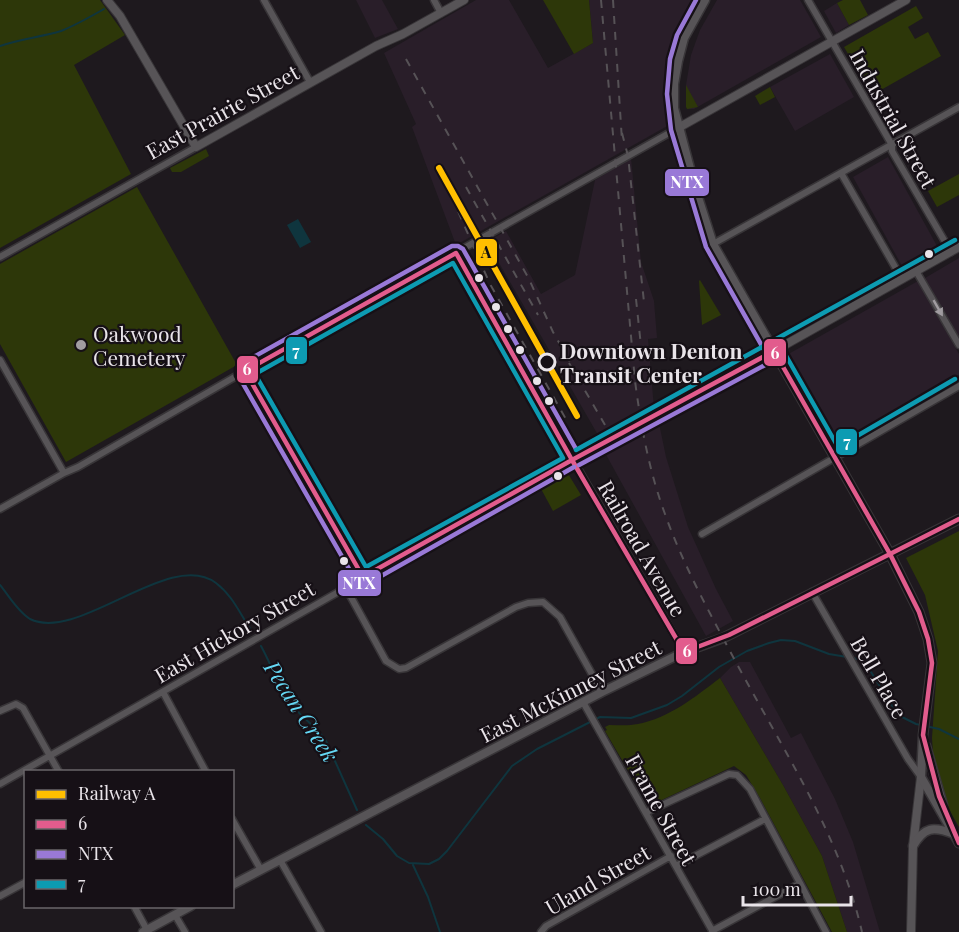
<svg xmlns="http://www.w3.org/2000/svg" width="959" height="932" font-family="'Playfair Display',serif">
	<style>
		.built { fill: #291e29 }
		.green { fill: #2d3709 }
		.water { fill: #0f353e }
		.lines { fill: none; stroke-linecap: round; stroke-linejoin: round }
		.stream { stroke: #0f353e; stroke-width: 2 }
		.minor-casing { stroke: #383538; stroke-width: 9 }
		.tertiary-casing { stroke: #383538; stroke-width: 10 }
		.secondary-casing { stroke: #383538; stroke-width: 11 }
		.minor { stroke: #575457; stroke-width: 6 }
		.tertiary { stroke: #575457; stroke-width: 8 }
		.secondary { stroke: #575457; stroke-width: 8 }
		.rail { stroke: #565256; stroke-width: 2; stroke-dasharray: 8 8; stroke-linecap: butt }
		.bus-1-casing { stroke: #161016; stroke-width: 9 }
		.bus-2-casing { stroke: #161016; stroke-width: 9 }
		.bus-3-casing { stroke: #161016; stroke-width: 9 }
		.bus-1 { stroke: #e25c8d; stroke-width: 4.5 }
		.bus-2 { stroke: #9979d7; stroke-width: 4.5 }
		.bus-3 { stroke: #0d9bb2; stroke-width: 4.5 }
		.rail-1-casing { stroke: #161016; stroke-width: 10 }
		.rail-1 { stroke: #ffbf00; stroke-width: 6 }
		.oneway { fill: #a09ca0 }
		.bus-dot { fill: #e9e4e9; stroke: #161016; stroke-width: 2 }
		.poi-dot { fill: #a29da2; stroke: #161016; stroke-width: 2 }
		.stop-dot { fill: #161016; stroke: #e9e4e9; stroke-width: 3 }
		.labels { text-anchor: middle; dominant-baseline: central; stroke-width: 4.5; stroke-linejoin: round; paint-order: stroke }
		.street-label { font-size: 21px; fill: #e9e4e9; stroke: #161016 }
		.poi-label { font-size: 21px; fill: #e9e4e9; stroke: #161016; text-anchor: start }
		.stop-label { font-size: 21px; font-weight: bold; fill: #e9e4e9; stroke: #161016; text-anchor: start }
		.water-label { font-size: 22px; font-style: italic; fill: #65d8f5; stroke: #161016 }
		.line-badge { stroke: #161016; stroke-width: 2 }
		.badge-label { font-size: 16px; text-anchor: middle; font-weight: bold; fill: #fff }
		.pale-badge-label { font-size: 16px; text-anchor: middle; font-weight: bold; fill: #111 }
	</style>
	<rect width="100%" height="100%" fill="#1e191e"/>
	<path class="built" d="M356 0H382L398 29 375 38Z
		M476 0H509L548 68 593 43 589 0H695L681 26 672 49 667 77 666 98 669 125 456 245 412 127 416 124 384 53Z
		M717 0H800L821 37 694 109H687L686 85 691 55 700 30Z
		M837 3 849 25 836 33 824 11Z
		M830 54 854 97 795 131 770 87Z
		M888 157 937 246 902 266 853 177Z
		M631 158 641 262 654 301 657 338 648 339 654 408 598 435 487 242 506 231 541 294 575 275 595 180Z
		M959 258V338L925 278Z
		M918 281 959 354V375L836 445 785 356Z
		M659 423 666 457 688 527 716 589 733 621 706 636 604 451 608 450 618 441 624 442Z
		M739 662H750L791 738 801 733 835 799 853 842 880 932H847L822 856 783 785 720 678 731 667Z"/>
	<path class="green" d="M0 0H100L125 35 74 65 131 174 0 248Z
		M543 0H589L593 43 574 54Z
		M843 0H860L868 15 849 25 837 3Z
		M916 6 923 18 908 27 915 39 928 32 941 56 872 95 844 47Z
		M686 85 698 107 687 109 686 107Z
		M770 87 775 97 760 105 755 96Z
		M206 149 209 156 181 172H172L170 168Z
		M959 174V195L937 207 928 191Z
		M137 187 237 365 66 462 0 344V264Z
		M700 280 721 315 702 325 699 281Z
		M567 472 581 495 553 511 540 487Z
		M959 531V827L943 799 934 768 932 738 938 651 925 595 906 558Z
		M720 678 783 785 822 856 847 932H832L760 798 746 775 734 766 649 806 605 731 607 730 605 727 609 725C619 725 628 726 638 724 669 718 695 697 720 678Z"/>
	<path class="water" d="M298 219 311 242 300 248 287 225Z"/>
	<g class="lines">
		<path class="stream" d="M0 46C20 39 41 37 61 31 76 25 90 17 104 9
			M0 585C9 596 18 612 30 619 79 643 170 548 216 583 233 596 240 614 251 630
			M261 646C272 666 279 688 293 706 303 719 317 727 326 741L357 810
			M853 658 861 660 866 664 898 715 916 724 939 729 959 739
			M366 825 383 839 397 856 409 863 429 864 439 859 447 851 512 766 537 749 600 717 631 718 667 705 682 696 719 667 747 651 769 643 781 640 795 641 829 654 847 657
			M413 865 428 897 440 932"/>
		<g class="minor-casing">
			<path id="minor" d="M264 0 310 82
				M434 0 441 13
				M808 0 892 145V151L951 252
				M841 173 902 279
				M713 244 959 107
				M0 257 196 147
				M916 271 959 345
				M0 360 64 473
				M245 371 363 577
				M573 460 684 652
				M0 509 64 473 78 467 245 371 678 128
				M702 534 959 386
				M346 588 386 661 399 669 406 668 516 607 528 603 543 602 560 617 602 692
				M812 592 908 759 921 777
				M163 692 206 772
				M583 702 713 932
				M0 711 16 704 23 708 59 772
				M0 784 518 490 774 351
				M647 812 729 774 737 775 750 789 826 932
				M232 819 261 870
				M280 860 321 932
				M676 866 765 819
				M0 896 26 882
				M134 906 147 930
				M175 915 185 932
				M712 931 799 884
				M541 932 546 926 671 856"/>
		</g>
		<g class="tertiary-casing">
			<path id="tertiary" d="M107 0 120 16 196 147 376 46 403 34 464 0
				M678 128 906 0
				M774 351 959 247
				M911 932 913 846 921 777"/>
		</g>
		<g class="secondary-casing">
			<path id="secondary" d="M705 0 684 38 678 61 674 84V108L696 191 713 244 890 554 919 612 928 639 932 663 923 735 921 777 959 843
				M926 746 943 805
				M913 846C924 827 933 826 954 834
				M232 885 602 692 684 652 723 638 959 519
				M143 932 191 906"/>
		</g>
		<use href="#minor" class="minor"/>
		<use href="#tertiary" class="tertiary"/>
		<use href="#secondary" class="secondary"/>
		<path class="rail" d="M601 0 635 381C641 426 649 471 665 514 682 562 707 608 731 653 779 744 839 831 862 932
			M613 0 622 141
			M406 59 529 279 553 332 574 369
			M622 133 628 156 644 302
			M439 168 490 284 567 421
			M466 187 538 315
			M636 299 641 346
			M569 363 605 425"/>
		<g class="bus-1-casing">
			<path id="bus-1" d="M456 253 572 460 363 577 245 371Z
				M572 460 684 652 729 635 890 554
				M572 460 774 351 890 554
				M890 554 919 612 928 639 932 663 923 735 939 796 959 843
				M890 554 959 519"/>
		</g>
		<g class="bus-2-casing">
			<path id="bus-2" d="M696 0 677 35 670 59 667 94 671 130 706 247 767 355
				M579 465 778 358
				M574 467 367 584H361L356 581 238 375V369L241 364 452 246H458L463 249 576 449"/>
		</g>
		<g class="bus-3-casing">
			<path id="bus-3" d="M453 263 563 458 366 567 255 374Z
				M781 347 838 447 955 379
				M576 450 955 240"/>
		</g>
		<use href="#bus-1" class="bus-1"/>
		<use href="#bus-2" class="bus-2"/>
		<use href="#bus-3" class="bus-3"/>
		<g class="rail-1-casing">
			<path id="rail-1" d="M439 168 577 416"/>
		</g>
		<use href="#rail-1" class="rail-1"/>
	</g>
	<defs><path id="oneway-solid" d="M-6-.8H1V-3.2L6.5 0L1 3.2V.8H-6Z" transform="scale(1.5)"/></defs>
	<use class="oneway" href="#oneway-solid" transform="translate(938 308) rotate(60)"/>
	<g class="bus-dot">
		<circle cx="929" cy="254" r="5"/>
		<circle cx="479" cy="278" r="5"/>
		<circle cx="496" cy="307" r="5"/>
		<circle cx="508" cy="329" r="5"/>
		<circle cx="520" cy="350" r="5"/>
		<circle cx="537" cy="381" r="5"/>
		<circle cx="549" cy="401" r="5"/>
		<circle cx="558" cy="476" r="5"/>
		<circle cx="344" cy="561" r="5"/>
	</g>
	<circle class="poi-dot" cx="81" cy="345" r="6"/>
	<circle class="stop-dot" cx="547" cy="362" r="8"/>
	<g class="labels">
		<g class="street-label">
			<text transform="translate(222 111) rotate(-29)">East Prairie Street</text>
			<text transform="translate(894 118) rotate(61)">Industrial Street</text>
			<text transform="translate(643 548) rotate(60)">Railroad Avenue</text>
			<text transform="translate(234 631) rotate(-30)">East Hickory Street</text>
			<text transform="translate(880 677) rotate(60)">Bell Place</text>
			<text transform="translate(570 690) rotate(-27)">East McKinney Street</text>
			<text transform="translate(662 809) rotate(61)">Frame Street</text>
			<text transform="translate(597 879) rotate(-30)">Uland Street</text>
		</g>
		<g class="poi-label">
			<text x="93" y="333">Oakwood<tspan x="93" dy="24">Cemetery</tspan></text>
		</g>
		<g class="stop-label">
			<text x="560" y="350">Downtown Denton<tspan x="560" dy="24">Transit Center</tspan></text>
		</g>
		<g class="water-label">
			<text transform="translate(302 711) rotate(57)">Pecan Creek</text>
		</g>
	</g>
	<g class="line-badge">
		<rect x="664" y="168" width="46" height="29" rx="6" fill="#9979d7"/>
		<rect x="475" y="238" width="23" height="29" rx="6" fill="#ffbf00"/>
		<rect x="285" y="336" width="23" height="29" rx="6" fill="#0d9bb2"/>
		<rect x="763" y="338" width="24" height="29" rx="6" fill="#e25c8d"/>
		<rect x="236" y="355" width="23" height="29" rx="6" fill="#e25c8d"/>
		<rect x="835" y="428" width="23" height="28" rx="6" fill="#0d9bb2"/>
		<rect x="337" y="569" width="45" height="28" rx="6" fill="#9979d7"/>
		<rect x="675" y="637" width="23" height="28" rx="6" fill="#e25c8d"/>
	</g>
	<g class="badge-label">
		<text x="687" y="188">NTX</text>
		<text x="296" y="357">7</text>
		<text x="775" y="359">6</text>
		<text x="247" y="375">6</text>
		<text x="847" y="448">7</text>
		<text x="359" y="589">NTX</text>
		<text x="687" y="657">6</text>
	</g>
	<g class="pale-badge-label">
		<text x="486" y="258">A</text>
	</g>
	<rect x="24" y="770" width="210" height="138" fill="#161016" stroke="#6a656a" stroke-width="1.5"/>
	<rect x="36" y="790" width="30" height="9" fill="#ffbf00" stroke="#6a656a" stroke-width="1.5"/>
	<text x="78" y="800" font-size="18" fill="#e9e4e9">Railway A</text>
	<rect x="36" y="820" width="30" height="9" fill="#e25c8d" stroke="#6a656a" stroke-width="1.5"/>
	<text x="78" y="830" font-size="18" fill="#e9e4e9">6</text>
	<rect x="36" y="850" width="30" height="9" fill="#9979d7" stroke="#6a656a" stroke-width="1.5"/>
	<text x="78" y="860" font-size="18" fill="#e9e4e9">NTX</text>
	<rect x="36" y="880" width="30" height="9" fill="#0d9bb2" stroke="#6a656a" stroke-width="1.5"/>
	<text x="78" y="890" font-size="18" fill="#e9e4e9">7</text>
	<path d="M743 896v9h108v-9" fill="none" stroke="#e9e4e9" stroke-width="3"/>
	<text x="752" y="896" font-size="18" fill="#e9e4e9" stroke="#161016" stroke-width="4.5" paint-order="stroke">100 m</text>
</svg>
